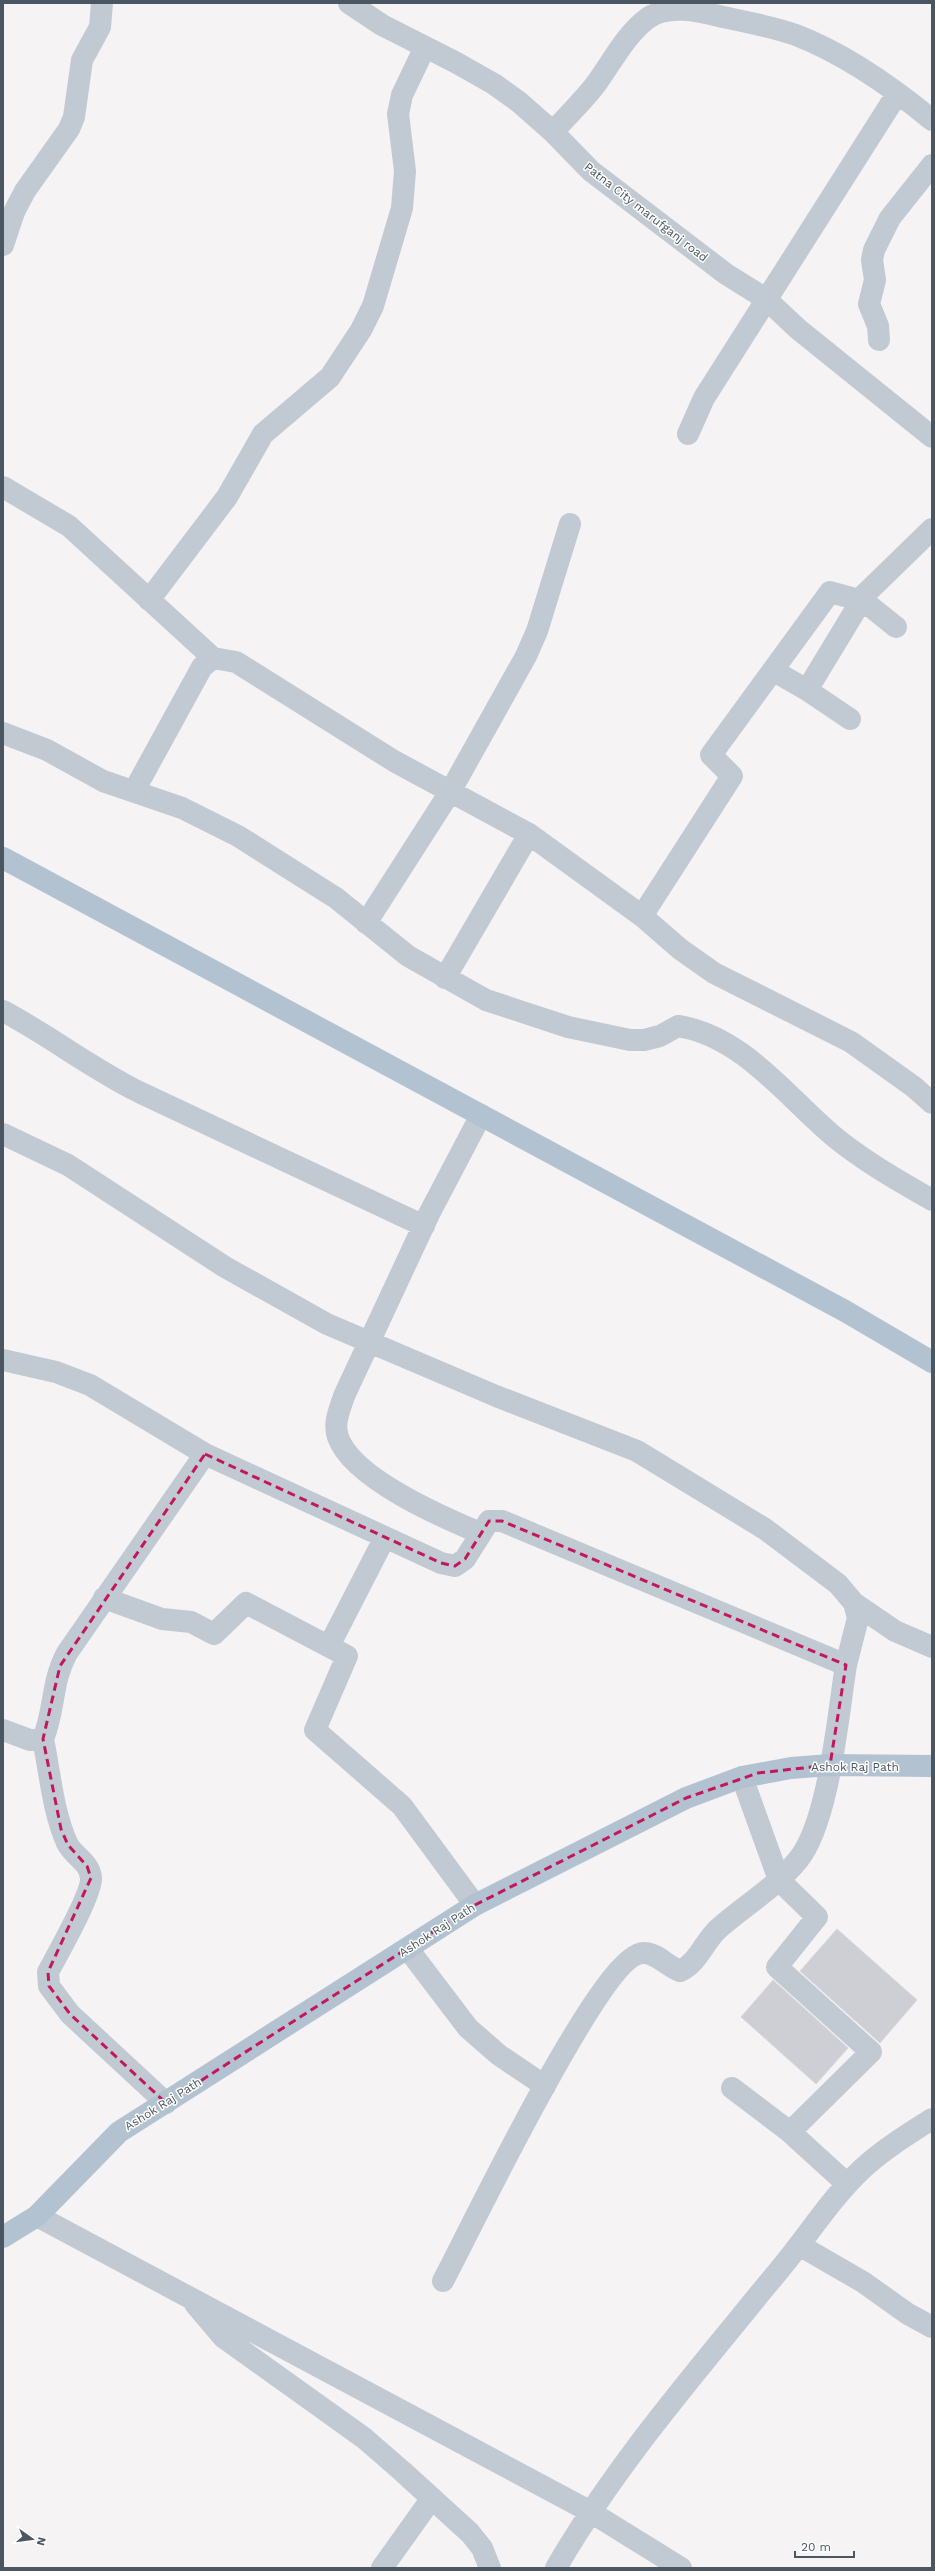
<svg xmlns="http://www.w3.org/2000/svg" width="935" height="2571" font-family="'Work Sans',sans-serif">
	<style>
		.building { fill: #cdcfd5; stroke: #d7d9de }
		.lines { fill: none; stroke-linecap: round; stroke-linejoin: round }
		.minor { stroke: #c1cad2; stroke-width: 22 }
		.major { stroke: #b3c2d1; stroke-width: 22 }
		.marked { fill: none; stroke: #c2185b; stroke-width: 3; stroke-dasharray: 8 5; stroke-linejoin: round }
		.labels { text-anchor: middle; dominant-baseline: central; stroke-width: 3; stroke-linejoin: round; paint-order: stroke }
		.street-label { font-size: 12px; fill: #4a5661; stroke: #fff }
	</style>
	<rect width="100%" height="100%" fill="#f5f3f3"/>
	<path class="building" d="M837 1929 917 2000 880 2043 800 1971Z
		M773 1980 848 2048 816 2084 741 2017Z"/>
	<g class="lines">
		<path class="minor" d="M349 3 382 25 455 62 494 84 519 102 553 132 591 171 726 274 766 299 798 329 932 437
			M553 132C567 116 583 101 596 84 612 62 626 34 648 18 668 4 698 11 719 16 745 22 771 26 796 35 845 54 892 87 932 120
			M3 245 14 212 25 191 69 129 74 117 82 60 100 27 102 3
			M879 340 878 326 869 304 875 280 872 260 874 250 890 218 932 165
			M688 434 704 398 897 94
			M3 487 69 526 213 658
			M861 599 896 627
			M149 600 227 497 263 434 330 377 361 330 373 306 402 208 405 171 398 114 402 95 425 47
			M774 671 807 690 864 596
			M807 690 850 719
			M3 733 47 750 103 781 182 808 238 836 336 898 408 956 486 1000 568 1027 630 1040H644L660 1036 678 1026C744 1036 789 1100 837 1139 867 1163 899 1181 932 1200
			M134 791 202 667 213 658 236 662 394 761 529 834 642 916 680 949 714 973 851 1042 914 1087 932 1103
			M642 916 732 776 711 755 830 592 859 600 932 529
			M366 923 450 792 526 656 537 631 570 524
			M445 978 529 834
			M3 1011C50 1036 91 1068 139 1092L424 1226
			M3 1134 68 1165 225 1267 327 1324 496 1396 637 1451 765 1529 838 1584 854 1603 858 1618 846 1665
			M3 1360 56 1372 90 1385 205 1454 67 1653C51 1682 55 1711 43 1739L30 1740 3 1730
			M205 1454 441 1563 455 1566 465 1559 489 1521H502L846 1665C838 1715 829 1822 798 1860 775 1888 744 1906 718 1929 704 1942 697 1964 680 1971 668 1967 656 1952 643 1953 601 1954 468 2235 443 2281
			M480 1533C442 1517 352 1478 338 1437 333 1423 340 1409 344 1396L429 1214 481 1115
			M104 1598 162 1619 191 1622 214 1634 246 1603 347 1656 315 1730 402 1806 475 1905
			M854 1603 895 1631 932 1647
			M329 1646 385 1537
			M43 1739C50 1773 53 1812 67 1843 73 1856 90 1862 91 1878 92 1894 57 1955 48 1972L49 1986 70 2014 166 2103
			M742 1777 779 1880 817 1917 777 1967 871 2052 790 2132 847 2184
			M408 1949 468 2028 499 2055 545 2086
			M732 2088 790 2132
			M37 2216 589 2511 681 2568
			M799 2245 863 2282 908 2314 932 2327
			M195 2304 223 2337 364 2438 402 2471 470 2533 482 2548 490 2568
			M382 2568 432 2498
			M556 2568C609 2476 677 2395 744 2313 762 2290 782 2268 799 2245 819 2219 837 2193 861 2170 882 2150 907 2135 932 2119"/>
		<path class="major" d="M3 858 845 1311 932 1362
			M3 2237 37 2216 119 2132 475 1905 686 1798 742 1777 791 1768 830 1765 932 1766"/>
	</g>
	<path class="marked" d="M205 1454 441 1563 455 1566 465 1559 489 1521H502L846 1665 830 1765 758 1773 686 1798 475 1905 166 2103 70 2014 49 1986 48 1972 91 1878 87 1866 68 1845 61 1829 43 1739 60 1666Z"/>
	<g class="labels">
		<g class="street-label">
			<text transform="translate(646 212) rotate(38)">Patna City marufganj road</text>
			<text x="855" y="1767">Ashok Raj Path</text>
			<text transform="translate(437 1930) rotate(-33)">Ashok Raj Path</text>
			<text transform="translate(163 2104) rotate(-32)">Ashok Raj Path</text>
		</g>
	</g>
	<rect width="935" height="2571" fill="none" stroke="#4a5661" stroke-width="8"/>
	<g transform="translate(32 2539) rotate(104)" stroke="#ffffff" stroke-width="3" paint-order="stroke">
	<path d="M0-3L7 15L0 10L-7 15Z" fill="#4a5661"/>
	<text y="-6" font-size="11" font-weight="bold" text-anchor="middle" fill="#4a5661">N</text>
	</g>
	<path d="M795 2551v6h59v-6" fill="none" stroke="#4a5661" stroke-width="2"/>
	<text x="801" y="2551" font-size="12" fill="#4a5661" stroke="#ffffff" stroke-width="3" paint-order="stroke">20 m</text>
</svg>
